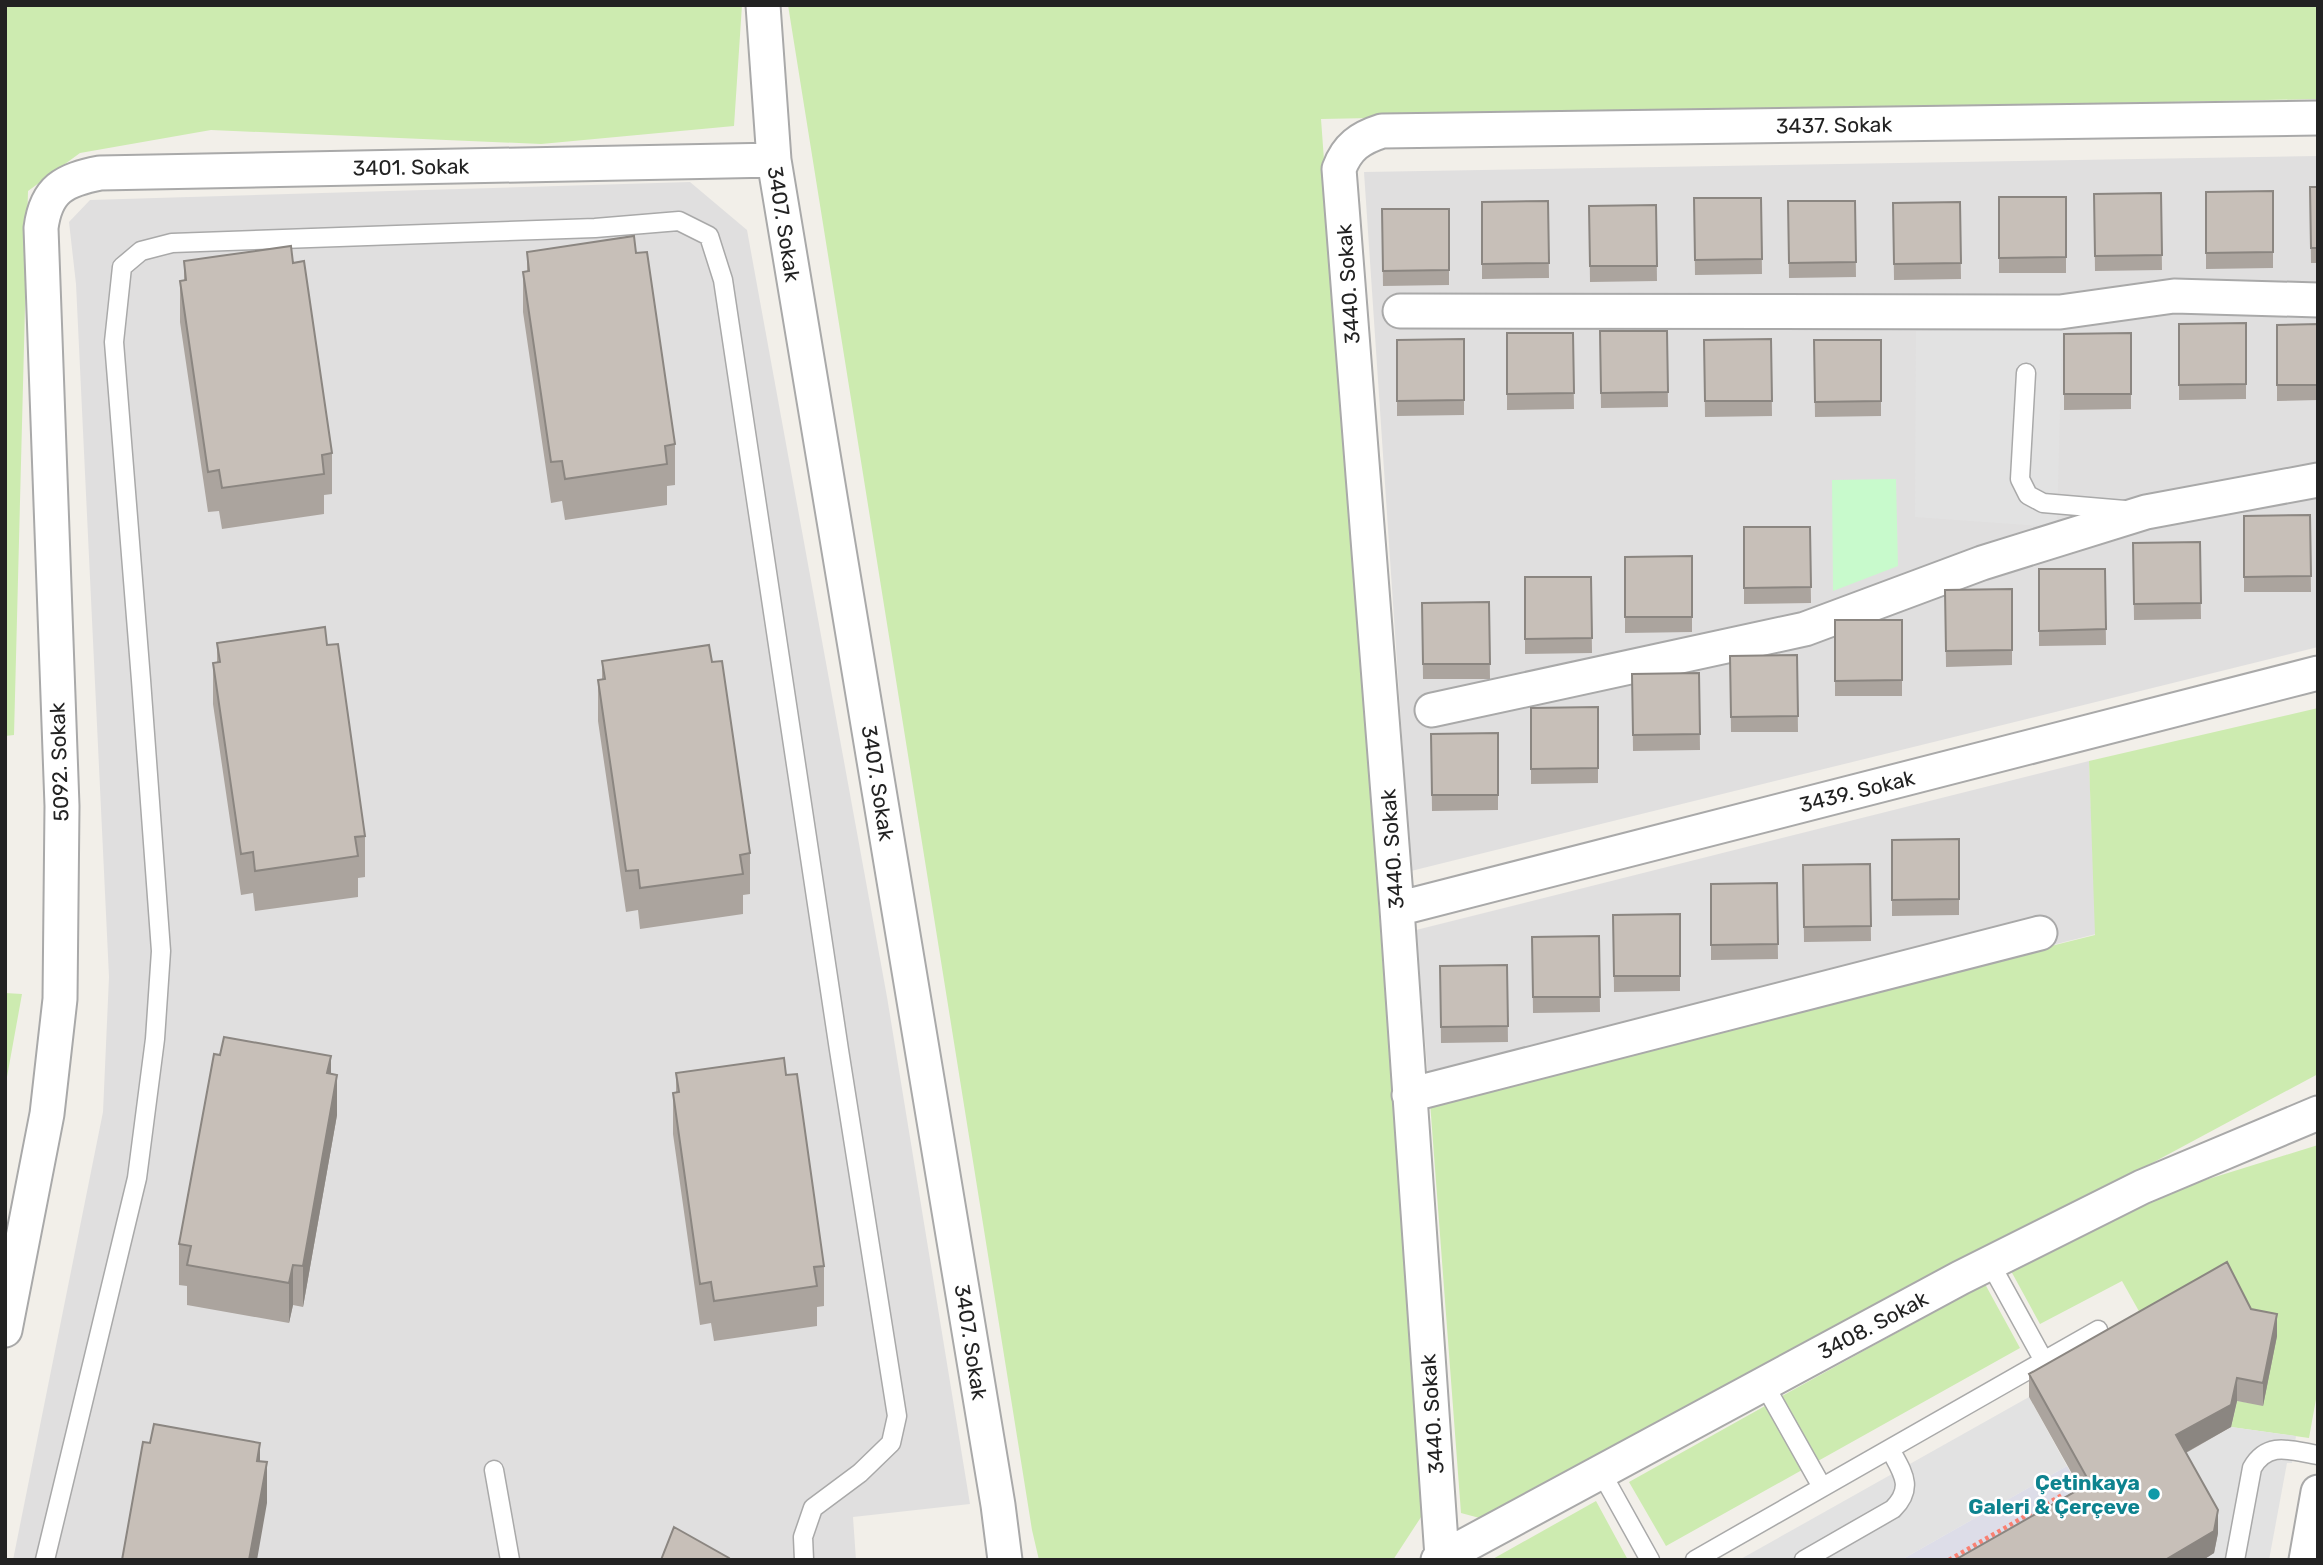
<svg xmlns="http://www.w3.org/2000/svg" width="2323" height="1565" font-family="Rubik,sans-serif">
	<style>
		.residential { fill: #e0dfdf }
		.grass { fill: #cdebb0 }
		.park { fill: #c8facc }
		.parking { fill: #e2e2e2 }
		.plaza { fill: #dddde8 }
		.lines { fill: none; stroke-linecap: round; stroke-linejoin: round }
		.lane-casing { stroke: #a9a9a9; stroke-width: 21 }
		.street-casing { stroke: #a9a9a9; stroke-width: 37 }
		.path { stroke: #fa8072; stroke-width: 4.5; stroke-dasharray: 3.5 3.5; stroke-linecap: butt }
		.lane { stroke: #fff; stroke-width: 18 }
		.street { stroke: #fff; stroke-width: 33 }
		.wall { fill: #aba49e }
		.shaded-wall { fill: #8b8681 }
		.building { fill: #c7bfb8; stroke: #8b8681; stroke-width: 2 }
		.culture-dot { fill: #0f9aa8; stroke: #fff; stroke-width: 2.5 }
		.labels { text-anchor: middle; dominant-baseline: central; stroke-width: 5; stroke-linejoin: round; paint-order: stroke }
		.street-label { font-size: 21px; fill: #222; stroke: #fff }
		.culture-label { font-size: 21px; font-weight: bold; fill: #0d838f; stroke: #fff; text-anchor: end }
	</style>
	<rect width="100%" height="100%" fill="#f2efe9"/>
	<path class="residential" d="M2318 156V647L1411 871 1364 172Z
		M690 182 747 230 887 997 970 1504 853 1517 856 1560H13L103 1112 109 977 76 284 69 222 90 200Z
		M2089 761 2096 934 1430 1102 1416 930Z"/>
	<path class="grass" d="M5 5H742L734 126 541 144 211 130 80 153 28 191 14 735 5 736Z
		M788 5H2318V99L1321 119 1423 1514 1393 1560H1039L1032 1530Z
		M2318 708V1074L1487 1520 1461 1513 1430 1102 2095 935 2089 761Z
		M5 993 22 994 5 1088Z
		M2318 1145V1388L2309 1438 2231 1427 2237 1401 2263 1405 2149 1329 2122 1281 2040 1324 2011 1271 2170 1191Z
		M1985 1284 2020 1348 1818 1461 1782 1396Z
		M1765 1406 1802 1470 1666 1546 1629 1482Z
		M1596 1501 1628 1560H1491Z"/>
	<path class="park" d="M1896 479 1898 566 1833 591 1832 480Z"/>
	<path class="parking" d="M1916 331H2062L2057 527 1915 517Z
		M2029 1397 2067 1466 1901 1560H1739Z
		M2231 1427 2296 1436 2292 1463H2287L2269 1560H2203L2176 1458Z"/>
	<path class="plaza" d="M2067 1466 2090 1506 1995 1560H1901Z"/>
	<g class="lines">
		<g class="lane-casing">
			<path id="lane" d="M2026 373 2020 479 2028 495 2043 503 2125 510
				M1990 1263 2044 1361
				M1764 1384 1822 1487
				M494 1470 510 1560
				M1601 1472 1650 1560
				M45 1560 137 1178 155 1039 161 951 141 680 114 342 122 267 141 251 172 243 595 228 679 221 709 236 723 280 839 1050 897 1416 891 1443 860 1473 813 1508 803 1537 804 1560
				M1695 1560 2098 1330
				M1804 1560 1893 1509C1915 1487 1902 1472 1890 1449
				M2235 1560 2252 1468C2268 1440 2292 1451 2318 1455"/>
		</g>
		<g class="street-casing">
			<path id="street" d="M763 5 774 160 998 1505 1005 1560
				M1400 311 2060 312 2174 296 2318 300
				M1432 710 1805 629 1982 563 2146 512 2318 480
				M1397 909 2318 673
				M1409 1095 2040 933
				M5 1330 47 1114 60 999 62 806 41 228C46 189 64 180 100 173L774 160
				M1442 1557 1397 909 1339 169C1347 147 1360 138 1382 131L2318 118
				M1438 1560 1960 1278 2142 1187 2318 1113
				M2306 1560 2318 1492"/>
		</g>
		<path class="path" d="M1949 1560 2062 1495"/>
		<use href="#lane" class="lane"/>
		<use href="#street" class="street"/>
	</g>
	<path class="wall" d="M2310 187H2318V263H2311Z
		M2273 191V268L2206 269V192Z
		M2161 193 2162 270 2095 271 2094 194Z
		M1999 197H2066V273H1999Z
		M1694 198H1761L1762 274 1695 275Z
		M1548 201 1549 278 1482 279V202Z
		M1788 201H1855L1856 277 1789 278Z
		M1960 202 1961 279 1894 280 1893 203Z
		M1656 205 1657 281 1590 282 1589 206Z
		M1382 209H1449V285L1383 286Z
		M527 252 636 253 675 444V485L667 486V505L565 520 562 501 551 503 523 312V272L527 271Z
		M184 261 293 263 332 453V494L324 495V514L222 529 219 511 208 512 180 322V281H184Z
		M2246 323V399L2179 400V324Z
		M2318 324V400L2277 401V325Z
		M1600 331H1667L1668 407 1601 408Z
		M1507 333H1573L1574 409 1507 410Z
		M2131 333V409L2064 410V334Z
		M1464 339V415L1397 416V340Z
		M1771 339 1772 416 1705 417 1704 340Z
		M1814 340H1881V416L1815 417Z
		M2310 515 2311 592H2244V516Z
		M1744 527H1810L1811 603 1744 604Z
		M2200 542 2201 619 2134 620 2133 543Z
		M1692 556V632L1625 633V557Z
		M2039 569H2105L2106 645 2039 646Z
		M1525 577H1591L1592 653 1525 654Z
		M2012 589V665L1946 667 1945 590Z
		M1489 602 1490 679H1423L1422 603Z
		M1835 620H1902V696H1835Z
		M217 643 327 645 365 836V877L358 878V897L255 911 253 893 241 895 213 704V663H217Z
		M1797 655 1798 732H1731L1730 656Z
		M602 661 712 662 750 853V894L743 895V914L640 929 638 910 626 912 598 721V680H602Z
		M1699 673 1700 750 1633 751 1632 674Z
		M1598 707V783L1531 784V708Z
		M1498 733V810L1432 811 1431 734Z
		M1959 839V915L1892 916V840Z
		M1870 864 1871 941 1804 942 1803 865Z
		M1777 883 1778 959 1711 960V884Z
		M1680 914V991L1614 992 1613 915Z
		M1599 936 1600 1012 1533 1013 1532 937Z
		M1507 965 1508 1042 1441 1043 1440 966Z
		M676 1073 786 1075 824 1266V1306L817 1307V1326L714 1341 711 1323 700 1325 673 1134V1093H676Z
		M331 1074 337 1115 303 1307 293 1305 289 1323 187 1305V1286L179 1285V1244Z
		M2251 1309 2277 1336 2263 1406 2237 1401 2231 1427 2186 1453 2218 1533 2214 1553 2203 1560H1955L2080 1488 2029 1397V1374Z"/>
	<path class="shaded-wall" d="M331 1056V1096L327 1073Z
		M337 1075V1115L303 1307V1266Z
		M293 1265V1305L289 1323V1283Z
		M2277 1314V1336L2263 1406V1383Z
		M2237 1378V1401L2231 1427 2176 1458V1435Z
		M260 1443V1483L257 1461Z
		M267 1462V1503L257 1560H249Z
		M2218 1510V1533L2214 1553 2203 1560H2165Z"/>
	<path class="building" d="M2310 187H2318V248H2311Z
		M2273 191V252L2206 253V192Z
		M2161 193 2162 255 2095 256 2094 194Z
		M1999 197H2066V257L1999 258Z
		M1694 198H1761L1762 259 1695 260Z
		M1548 201 1549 263 1482 264V202Z
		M1788 201H1855L1856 262 1789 263Z
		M1960 202 1961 263 1894 264 1893 203Z
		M1656 205 1657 266H1590L1589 206Z
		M1382 209H1449V270L1383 271Z
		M634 236 636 253 647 252 675 444 665 446 667 464 565 479 562 461 551 462 523 272 529 271 527 252Z
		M291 246 293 263 304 261 332 453 322 455 324 474 222 488 219 470 208 472 180 281 186 280 184 261Z
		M2246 323V384L2179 385V324Z
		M2318 324V385H2277V325Z
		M1600 331H1667L1668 392 1601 393Z
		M1507 333H1573L1574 393 1507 394Z
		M2131 333V394H2064V334Z
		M1464 339V400L1397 401V340Z
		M1771 339 1772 401H1705L1704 340Z
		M1814 340H1881V401L1815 402Z
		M2310 515 2311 576 2244 577V516Z
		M1744 527H1810L1811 587 1744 588Z
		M2200 542 2201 603 2134 604 2133 543Z
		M1692 556V617H1625V557Z
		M2039 569H2105L2106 629 2039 631Z
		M1525 577H1591L1592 638 1525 639Z
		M2012 589V650L1946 651 1945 590Z
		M1489 602 1490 664H1423L1422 603Z
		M1835 620H1902V680L1835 681Z
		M325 627 327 645 338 644 365 836 355 837 358 856 255 871 253 852 241 854 213 663 220 662 217 643Z
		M709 645 712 662 722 661 750 853 740 855 743 874 640 888 638 870 626 871 598 680 605 679 602 661Z
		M1797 655 1798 716 1731 717 1730 656Z
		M1699 673 1700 734 1633 735 1632 674Z
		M1598 707V768L1531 769V708Z
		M1498 733V795H1432L1431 734Z
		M1959 839V899L1892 900V840Z
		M1870 864 1871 926 1804 927 1803 865Z
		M1777 883 1778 944 1711 945V884Z
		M1680 914V976H1614L1613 915Z
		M1599 936 1600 997H1533L1532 937Z
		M1507 965 1508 1026 1441 1027 1440 966Z
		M224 1037 331 1056 327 1073 337 1075 303 1266 293 1265 289 1283 187 1265 191 1246 179 1244 214 1054 220 1055Z
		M784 1058 786 1075 797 1074 824 1266 814 1267 817 1286 714 1301 711 1282 700 1284 673 1093 679 1092 676 1073Z
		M2227 1262 2251 1309 2277 1314 2263 1383 2237 1378 2231 1405 2176 1435 2218 1510 2214 1531 2165 1560H1955L2090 1483 2029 1374Z
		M154 1424 260 1443 257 1461 267 1462 249 1560H122L143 1442 150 1443Z
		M674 1527 729 1558 731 1560H661Z"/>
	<circle class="culture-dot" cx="2154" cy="1494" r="7"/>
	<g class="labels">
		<g class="street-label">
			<text transform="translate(1834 125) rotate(-1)">3437. Sokak</text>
			<text transform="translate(411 167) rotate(-1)">3401. Sokak</text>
			<text transform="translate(784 224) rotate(81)">3407. Sokak</text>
			<text transform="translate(1348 284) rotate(-94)">3440. Sokak</text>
			<text transform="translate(59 762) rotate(-92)">5092. Sokak</text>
			<text transform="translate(878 783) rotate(81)">3407. Sokak</text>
			<text transform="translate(1857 791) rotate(-14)">3439. Sokak</text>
			<text transform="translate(1392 849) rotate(-94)">3440. Sokak</text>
			<text transform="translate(1873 1325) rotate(-28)">3408. Sokak</text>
			<text transform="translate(971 1342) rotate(81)">3407. Sokak</text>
			<text transform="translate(1432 1414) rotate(-94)">3440. Sokak</text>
		</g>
		<g class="culture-label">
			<text x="2140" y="1482">Çetinkaya<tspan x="2140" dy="24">Galeri &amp; Çerçeve</tspan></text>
		</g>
	</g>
	<rect width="2323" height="1565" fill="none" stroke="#222222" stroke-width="14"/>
</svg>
